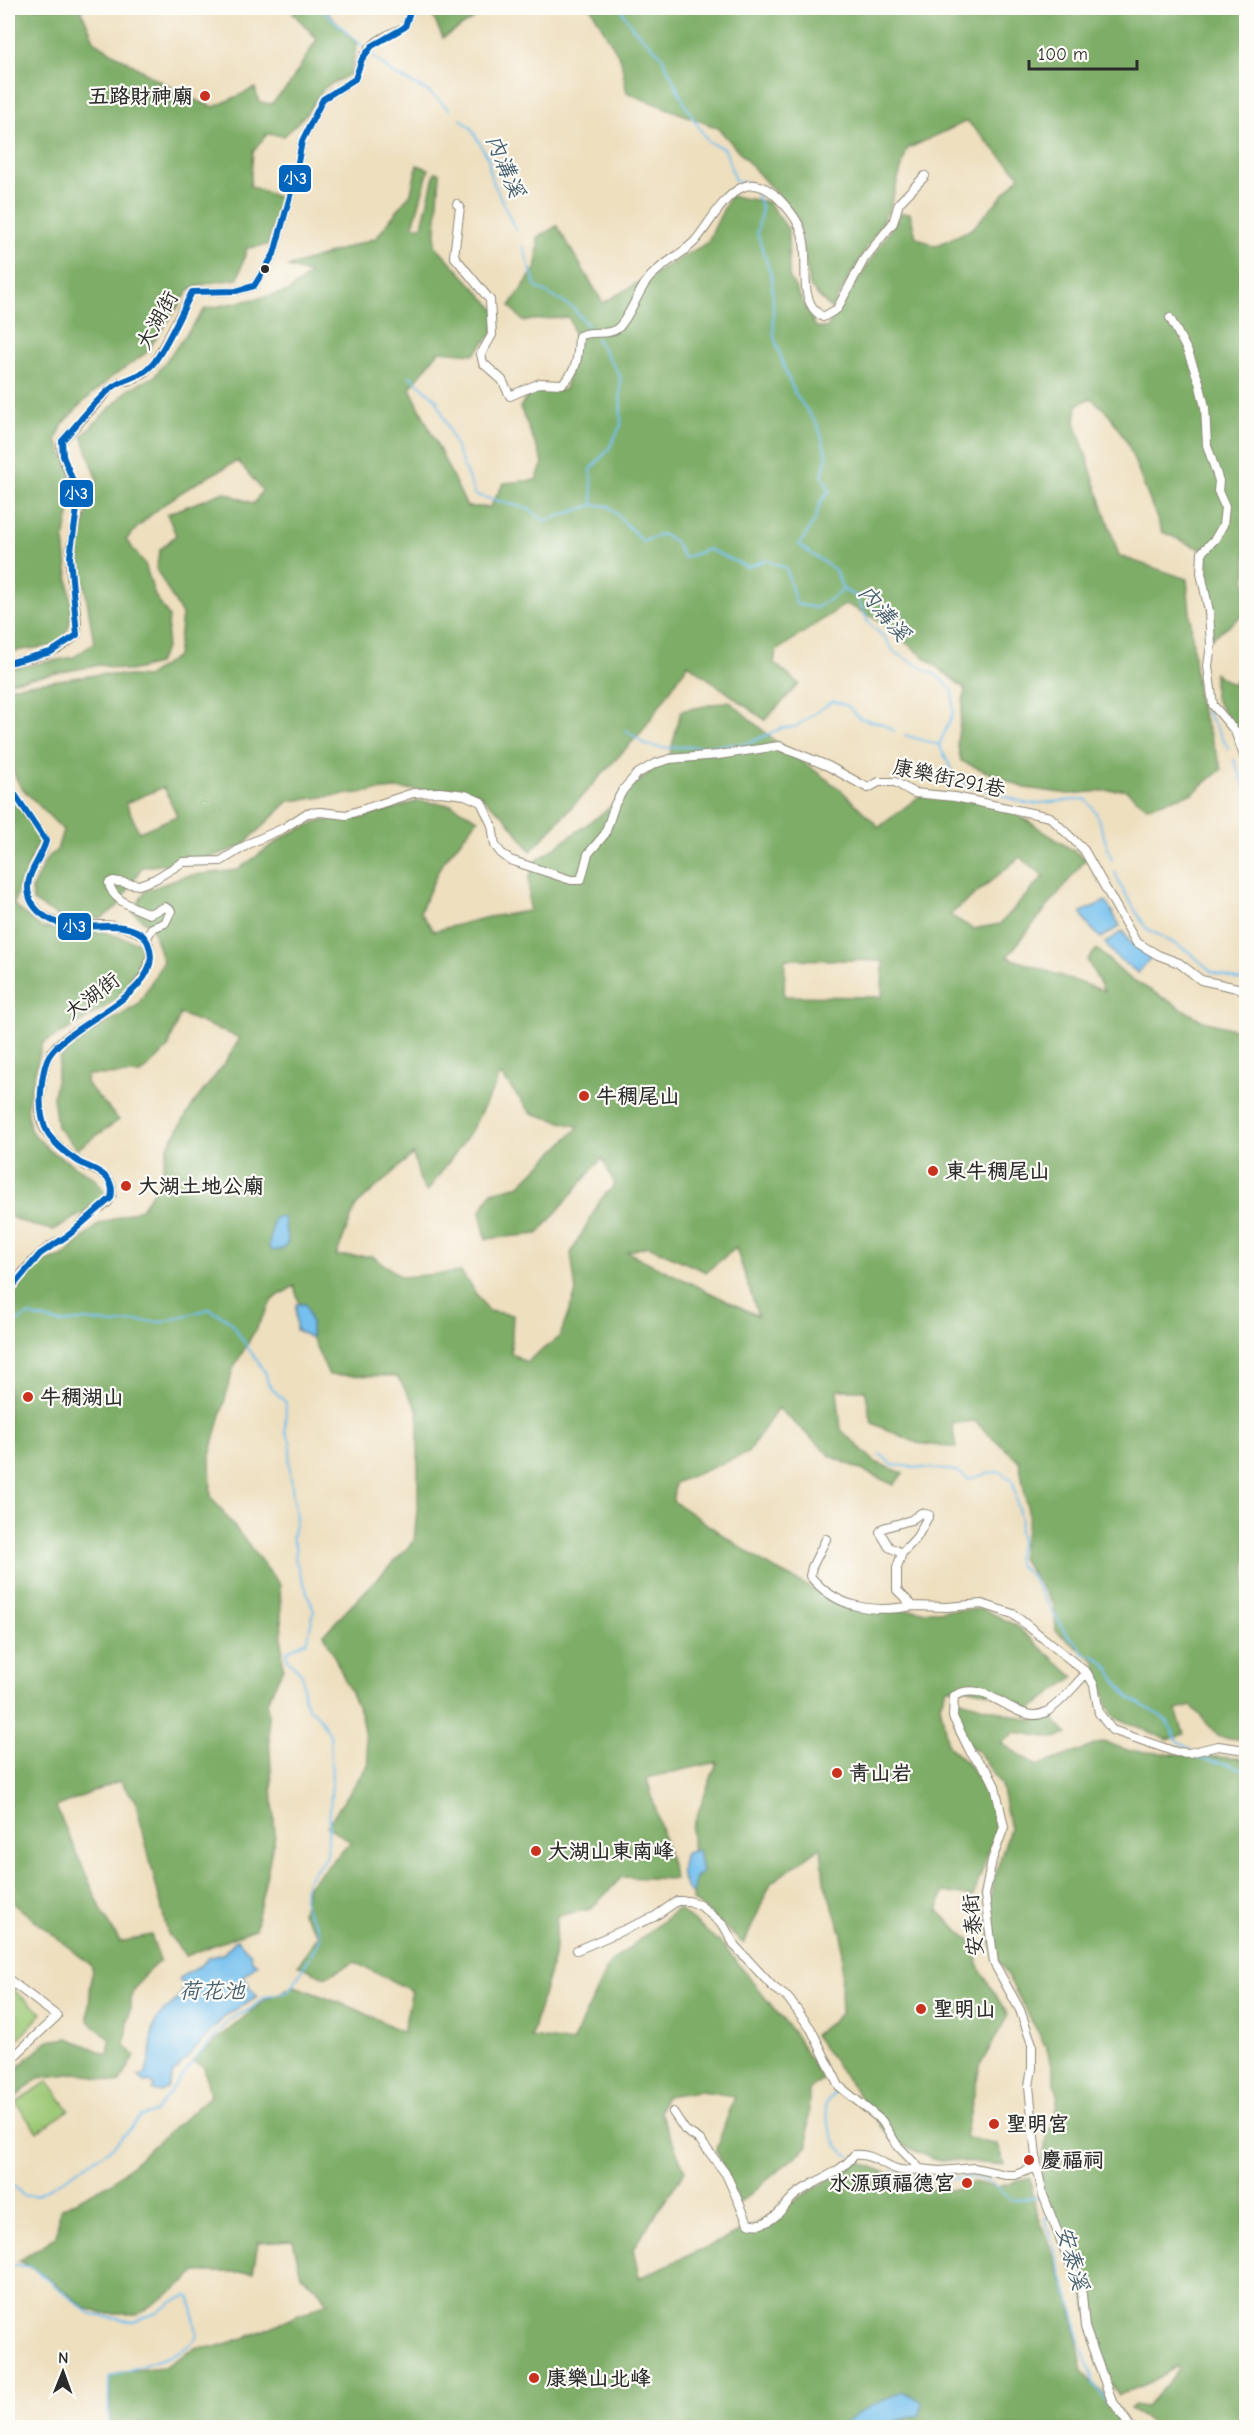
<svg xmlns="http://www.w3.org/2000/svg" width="1254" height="2435" font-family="'Comic Neue','LXGW WenKai TC',sans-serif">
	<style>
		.green { fill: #9dc977; stroke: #647a51; stroke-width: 1.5 }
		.forest { fill: #7ead68; stroke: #546c4a; stroke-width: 1.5; fill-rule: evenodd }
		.water { fill: #74c0ee; stroke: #50768c; stroke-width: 1.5 }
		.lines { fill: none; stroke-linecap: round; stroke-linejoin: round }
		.stream { stroke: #74c0ee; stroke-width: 2 }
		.minor-casing { stroke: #8c8575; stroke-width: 10 }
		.minor { stroke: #fff; stroke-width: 8 }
		.bus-1-casing { stroke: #fdfcf7; stroke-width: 10 }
		.bus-1 { stroke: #0065bd; stroke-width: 6 }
		.poi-dot { fill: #c8321e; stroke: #fdfcf7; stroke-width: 2 }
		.bus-dot { fill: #2b2b2b; stroke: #fdfcf7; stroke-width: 2 }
		.labels { text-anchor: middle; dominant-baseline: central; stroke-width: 4.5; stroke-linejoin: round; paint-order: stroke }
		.poi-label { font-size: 21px; font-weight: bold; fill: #2b2b2b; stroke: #fdfcf7; text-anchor: start }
		.street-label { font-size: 21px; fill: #2b2b2b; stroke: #fdfcf7 }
		.water-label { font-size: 22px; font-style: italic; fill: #455f6f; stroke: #fdfcf7 }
		.line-badge { stroke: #fdfcf7; stroke-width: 2 }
		.badge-label { font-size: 16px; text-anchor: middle; font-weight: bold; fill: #fff }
	</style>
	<rect width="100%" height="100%" fill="#fdfcf7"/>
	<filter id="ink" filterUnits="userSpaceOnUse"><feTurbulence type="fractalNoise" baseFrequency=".0167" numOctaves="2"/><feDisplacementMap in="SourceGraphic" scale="12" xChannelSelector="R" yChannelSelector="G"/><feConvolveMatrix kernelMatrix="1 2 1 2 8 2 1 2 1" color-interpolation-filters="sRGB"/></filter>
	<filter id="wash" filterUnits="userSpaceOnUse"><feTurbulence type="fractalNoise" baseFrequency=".008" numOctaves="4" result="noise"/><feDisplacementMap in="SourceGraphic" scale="24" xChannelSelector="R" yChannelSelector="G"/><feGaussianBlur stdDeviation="1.35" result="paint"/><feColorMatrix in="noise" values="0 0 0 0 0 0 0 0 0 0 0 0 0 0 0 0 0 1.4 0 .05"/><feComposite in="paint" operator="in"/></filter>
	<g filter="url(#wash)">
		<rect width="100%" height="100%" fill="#eedfbf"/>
		<path class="green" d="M8 1986 42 2013 8 2050Z
			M48 2081 69 2110 37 2132 16 2103Z"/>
		<path class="forest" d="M8 8H85L81 10 95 42 154 78 192 99 214 107 255 88 259 102 271 104 289 85 317 39 293 13 298 8H324L357 44 350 74 324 88 306 114 284 136 267 134 253 152 250 186 280 198 268 245 247 248 238 279 209 283 190 289 146 353 112 377 81 404 63 424 56 440 71 469 72 500 64 540 72 613 68 629 58 645 8 652Z
			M429 8H492L443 38Z
			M591 8H1246V643L1243 615 1212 638 1207 552 1162 532 1127 442 1109 414 1091 398 1077 405 1075 422 1119 556 1187 579 1198 701 1222 769 1193 793 1147 807 1124 789 1069 794 1025 788 961 761 957 742 965 689 876 619 846 604 776 651 774 663 799 684 765 720 688 664 643 730 531 851 505 817 476 792 394 789 289 801 242 846 203 860 142 867 118 906 102 918H61L33 901 32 888 47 858 57 850 63 830 20 786 8 761V687L102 674 146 677 177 656 182 615 156 569 160 550 176 535 167 514 224 492 254 504 262 490 238 461C196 482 156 504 126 540L145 564 155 596 169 617 166 648 157 664 130 671 100 665 8 682V669L74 657 94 643 78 545 97 478 82 436 129 389 154 377 205 309 288 292 310 274 288 267 376 238 411 193 417 165 429 169 413 226H422L435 172 440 173 435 245 500 315 491 335 474 354 439 351 410 388 467 507H490L504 483 536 480 543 463 520 407 531 391 565 390 576 341 569 317 523 321 510 306 537 266 538 237 557 226 603 303 707 243 730 196 768 202 788 229 789 276 816 327 827 328 901 213H910L916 237 935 246 972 229 1020 176 967 121 907 149 889 210 831 309 810 287 798 218 718 128 627 93 621 60ZM164 787 177 816 139 832 126 803Z
			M1246 667V753L1214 696V673L1233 685Z
			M729 701 775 741 841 790 879 827 925 792 1003 805 1086 859 1007 957 1104 991 1087 960 1097 949 1126 976 1203 1021 1246 1032V1740L1219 1737 1192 1706 1176 1710 1184 1734 1168 1740 1114 1717 1106 1701 1095 1661 1056 1631 1054 1605 1020 1557 1029 1517 1019 1461 974 1421 952 1424 956 1448 917 1443 872 1423 865 1390H837L841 1430 875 1462 903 1473 894 1485 831 1456 778 1408 748 1453 675 1483 673 1501 767 1565 851 1609 933 1611 984 1609 1015 1625 1074 1677 1031 1709C1003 1698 978 1685 947 1688L940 1704 948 1746 968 1764 990 1798 996 1830 973 1897 943 1892 938 1911 970 1941 982 1973 1008 2015 980 2066 965 2137 998 2145 1004 2165 932 2159 891 2139 814 2035 841 2014 842 1935 824 1881 821 1847 771 1883 744 1944 693 1900 692 1829 717 1762 647 1778 675 1879 622 1877 591 1909 557 1916 554 1957 531 2037 572 2043 609 1964 678 1909 723 1945 795 2035 822 2079 809 2090 808 2146 738 2204 716 2149 735 2096 700 2091 665 2096 660 2112 685 2171 633 2248 639 2278 753 2226 859 2161 895 2177 914 2174 916 2182C933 2191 957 2194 973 2182L998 2187 1030 2178 1035 2207 1070 2299 1083 2373 1119 2410 1128 2427H111L109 2377 124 2371 164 2367 197 2347H215L250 2336 327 2303 317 2288 301 2275 293 2240 258 2242 253 2272H197L169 2294 138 2314H103L85 2308 51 2280 19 2261 56 2237 60 2209 112 2182 210 2096 204 2067 192 2061 266 1999 295 1986 356 2009 403 2032 412 1991 355 1962 325 1977 298 1965 319 1935 302 1913 308 1886 351 1842 327 1826 369 1763 361 1715 324 1634 414 1541 418 1499V1410L397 1376 329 1375 305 1323 294 1286 273 1299 233 1369 210 1456 211 1497 280 1585 283 1668 267 1702 275 1835 255 1929 186 1956 168 1934 135 1799 119 1781 56 1807 104 1915 120 1942 151 1935 160 1960 145 1974 132 1993 125 2045 135 2056 119 2083 77 2073 38 2078 8 2104V2076L48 2041 69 2038 108 2055 110 2040 88 2020 92 1966 8 1899V1303L37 1264 62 1257 99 1224 141 1209 159 1183 168 1146 194 1103 225 1063 240 1038 180 1014 168 1048 141 1074 87 1075 86 1083 119 1120 77 1149 57 1127 53 1097 60 1058 85 1036 138 1005 163 962 152 928 133 912 145 891 185 876 237 870 288 834 320 821 363 818 418 801 452 805 478 819 441 865 420 912 434 931 488 917 529 911V878L536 861 604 812 670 754 681 711ZM1020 857 1044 876 1000 924 973 929 950 915ZM785 959 883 961 882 997 784 996ZM501 1075 531 1113 579 1127 520 1185 492 1192 480 1212 486 1239 538 1234 602 1158 615 1185 601 1199 571 1253 576 1292 560 1336 526 1362 511 1353 513 1315 488 1311 461 1272 402 1277 372 1256H336L356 1206 413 1154 420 1181 427 1192 469 1134ZM648 1246 706 1272 736 1248 758 1316 627 1252Z
			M8 790 40 838 16 895 14 905 42 928 104 932 146 945C136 1001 86 1018 42 1044L27 1105 30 1130 50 1151 93 1177 105 1192 100 1204 53 1230 30 1225 8 1216Z
			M957 1699 1029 1720 1053 1718 1067 1734 1054 1738 1015 1732 1001 1743 1037 1766 1103 1742 1131 1751 1246 1759V2427H1155L1142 2416 1129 2409 1134 2405 1146 2407 1179 2370 1178 2366 1151 2382 1119 2395C1088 2356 1098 2332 1083 2291 1067 2245 1031 2197 1045 2147 1046 2141 1047 2133 1050 2129 1053 2125 1061 2121 1065 2117L1055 2113 1058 2095 1047 2049 993 1949 988 1926 992 1886 1010 1828 1001 1785 980 1754 962 1739 956 1724Z"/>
		<path class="water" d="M1106 901 1120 926 1101 938 1087 924 1081 912Z
			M1123 931 1130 943 1152 956 1138 973 1115 956 1105 943Z
			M283 1216 288 1242 282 1249 272 1251 269 1247 273 1221 274 1218Z
			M296 1304H306L311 1323V1338L296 1330Z
			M698 1850 702 1873 695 1877 692 1895C679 1882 680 1869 685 1853Z
			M237 1939 251 1954 252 1960 257 1964 243 1976 257 1996 224 2017 174 2073 168 2087 162 2092 153 2090 154 2085 148 2081 145 2083 138 2076 145 2074C154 2056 149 2039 155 2023 160 2008 180 2005 184 1986L179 1979C188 1970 202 1968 208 1958L223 1954Z
			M901 2392 922 2401 920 2415 899 2420 883 2427H841C858 2410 880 2403 901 2392Z"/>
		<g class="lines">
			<path class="stream" d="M321 8 362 46
				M620 8 632 27 661 55 686 106 708 142 725 149 735 181 746 183
				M371 54 392 73 429 92 450 110
				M461 119 471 128 488 158 491 177 515 229
				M755 191 762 208 757 233 772 278 774 336 786 373 796 395 818 426 827 456 822 476 830 490 821 501 814 522 799 545 835 570 843 589
				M523 246 536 287 573 308 588 326
				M410 376 437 400 475 495 529 509 544 521 593 505 609 506 643 542 662 534 674 541 684 558 708 549 747 567 766 560 786 568 796 604 816 608 844 590 857 597 868 622 885 638 894 652 939 677 953 691V713L939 745 957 780 1028 804 1086 799 1096 813 1112 860
				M593 505 591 469 609 449 621 425 620 376 596 338
				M1202 692 1206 711 1229 749
				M626 730 646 745 661 748 747 744 782 728 795 727 833 701 848 706 859 718 883 724 894 731
				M905 735 939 745
				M1234 760 1246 789
				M1115 871 1119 883 1146 928 1188 951 1212 972 1239 980 1246 979
				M880 1454 893 1465 957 1471 968 1479C979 1477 991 1471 1002 1472L1004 1476 1009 1477 1013 1482 1021 1522 1019 1531 1021 1541 1016 1558 1019 1566 1030 1575 1067 1635 1076 1642 1084 1654C1107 1656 1110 1675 1123 1691 1142 1713 1166 1706 1176 1740L1191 1750
				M1195 1754 1197 1758 1224 1763 1246 1770
				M838 2088 825 2104C828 2123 832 2147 850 2156
				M892 2171 901 2175 938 2180 976 2177 989 2181 1011 2200 1041 2198
				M8 2184H11L24 2196 36 2195 58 2183 113 2147 142 2116 155 2112 200 2053 231 2019 251 2009 264 1997 287 1992 291 1989 320 1939C320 1915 296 1919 307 1881 311 1869 323 1866 327 1855L332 1780 330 1734 316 1713 308 1708 304 1698 302 1674 288 1660 286 1652 307 1641 314 1611 295 1559 296 1549 292 1538 296 1519 289 1462 291 1443 285 1431 286 1403 268 1384 266 1374 229 1320 209 1309 163 1322 136 1321 114 1324 87 1320 61 1323 28 1315 16 1322
				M1049 2216 1045 2218 1075 2316 1079 2339 1094 2384 1125 2428
				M8 2264 31 2267 92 2315 118 2319 134 2322 161 2310 174 2301 187 2296 190 2297 197 2334 195 2340 184 2349 167 2357 109 2377 108 2428"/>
		</g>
	</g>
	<g filter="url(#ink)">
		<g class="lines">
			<g class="minor-casing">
				<path id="minor" d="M457 204 460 207 454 256 490 300 492 335 481 354 483 363 502 380 510 396 540 383 562 384C578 371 578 356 579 336 591 329 607 337 618 328 628 319 637 295 646 282 658 265 681 256 695 241 716 217 740 158 779 199 790 210 800 222 803 237 810 263 796 302 823 317L837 309 864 259 893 223 899 203 925 176
					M1170 318 1188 352 1199 382 1205 407 1207 445 1219 481 1218 491 1225 507 1223 525 1215 539 1202 552 1201 573 1209 611 1211 645 1208 666 1213 705 1235 731 1246 761
					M8 663C40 654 49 659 77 635 79 609 69 583 70 557 70 539 79 520 78 502 77 480 58 461 62 441L110 389 120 382 132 380 144 373 154 363 192 292 236 291 254 286 274 254 295 178 302 141 323 99 355 79C363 46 376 40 405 27L411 8
					M8 784 46 841C43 857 29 870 28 886 27 913 57 926 79 927 87 928 94 924 102 925 115 925 145 929 149 945 160 991 87 1019 59 1043 47 1053 44 1068 42 1083 41 1097 37 1115 44 1128 52 1142 70 1157 84 1165 91 1169 101 1171 107 1178 112 1183 113 1188 112 1195 110 1204 100 1207 93 1213 85 1219 78 1228 70 1234 60 1241 48 1246 40 1254 28 1265 17 1279 8 1292
					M146 940 152 928 165 923 171 911 165 907 149 914C134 907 112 901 109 883L113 881 139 885 155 879 183 862 221 861 250 843 284 828 307 813 321 812 346 815 413 793 440 792 465 795 481 802 492 825 495 845 501 853 510 860 571 880H581L588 854 605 834 615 804 623 790 637 774 654 764 670 759 718 755 779 746 828 766 868 788 879 782H895L914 793 955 797 1050 817 1084 850 1136 942 1158 955 1179 963 1201 980 1246 990
					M826 1539 812 1567 810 1576C837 1609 873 1613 913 1606
					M902 1553 889 1547 880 1532 883 1528 911 1520 921 1513 929 1515 917 1537 902 1553 897 1568V1590L913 1606 947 1607 982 1604 1013 1614 1087 1673 1094 1685 1099 1713 1112 1730 1176 1752 1189 1753 1218 1746 1246 1750
					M1087 1673C1074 1685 1061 1704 1046 1712 1017 1728 989 1676 954 1696L953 1717 971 1753 988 1772 995 1786 1004 1827 992 1860 985 1895 994 1963 1020 2010 1032 2044V2068L1029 2086 1037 2167 1043 2195 1082 2294 1085 2327 1111 2399 1131 2428
					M577 1950 654 1917 677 1901H689L701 1906 724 1926 735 1946 773 1987 788 1998 811 2029 839 2086 882 2121 897 2145 920 2169 940 2171 974 2168 1006 2175H1015L1037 2167
					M8 1979 57 2016 8 2062
					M673 2112 685 2130 700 2140 726 2174 748 2223C752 2224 757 2225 761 2224 776 2220 784 2206 793 2197 812 2180 839 2176 854 2155 870 2153 881 2163 896 2169 904 2172 912 2170 920 2169"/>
			</g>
			<use href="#minor" class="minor"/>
			<g class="bus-1-casing">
				<path id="bus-1" d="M8 663 51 652 77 635 70 557 78 502 75 486 63 456 62 441C78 424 94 401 113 387 126 377 139 379 152 365 165 350 182 311 192 292L236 291 254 286 274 254 295 178 302 141 323 99 355 79 362 59 372 46 405 27 411 8
					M8 784 46 841C42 857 28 871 28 887 28 914 58 927 81 927 99 927 138 920 148 943 170 995 62 1023 47 1060 43 1070 42 1080 41 1091 38 1126 49 1143 79 1162 88 1167 99 1170 106 1177 112 1183 113 1190 111 1198L70 1234 40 1254 8 1292"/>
			</g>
			<use href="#bus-1" class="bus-1"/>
		</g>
	</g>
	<g class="poi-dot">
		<circle cx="205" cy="96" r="6"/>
		<circle cx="584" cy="1096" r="6"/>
		<circle cx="933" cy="1171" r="6"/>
		<circle cx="126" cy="1186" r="6"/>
		<circle cx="28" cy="1397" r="6"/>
		<circle cx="837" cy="1773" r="6"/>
		<circle cx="536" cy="1851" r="6"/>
		<circle cx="921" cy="2009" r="6"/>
		<circle cx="994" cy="2124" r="6"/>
		<circle cx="1029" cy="2160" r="6"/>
		<circle cx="967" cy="2183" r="6"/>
		<circle cx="534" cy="2378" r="6"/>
	</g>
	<circle class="bus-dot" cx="265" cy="269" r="5"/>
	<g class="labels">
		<g class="poi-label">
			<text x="193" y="96" text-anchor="end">五路財神廟</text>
			<text x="596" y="1096">牛稠尾山</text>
			<text x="945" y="1171">東牛稠尾山</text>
			<text x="138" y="1186">大湖土地公廟</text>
			<text x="40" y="1397">牛稠湖山</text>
			<text x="849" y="1773">青山岩</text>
			<text x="548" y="1851">大湖山東南峰</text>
			<text x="933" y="2009">聖明山</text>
			<text x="1006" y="2124">聖明宮</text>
			<text x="1041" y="2160">慶福祠</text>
			<text x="955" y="2183" text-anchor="end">水源頭福德宮</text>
			<text x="546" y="2378">康樂山北峰</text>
		</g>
		<g class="street-label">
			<text transform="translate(157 320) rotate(-61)">大湖街</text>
			<text transform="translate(949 778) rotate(12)">康樂街291巷</text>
			<text transform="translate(92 996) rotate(-37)">大湖街</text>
			<text transform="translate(973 1925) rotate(-95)">安泰街</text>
		</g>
		<g class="water-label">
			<text transform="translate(505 166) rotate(67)">內溝溪</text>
			<text transform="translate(884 613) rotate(50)">內溝溪</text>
			<text x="212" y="1991">荷花池</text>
			<text transform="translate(1072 2258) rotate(74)">安泰溪</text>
		</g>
	</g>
	<g class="line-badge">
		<rect x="278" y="164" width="34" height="29" rx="6" fill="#0065bd"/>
		<rect x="59" y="479" width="35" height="29" rx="6" fill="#0065bd"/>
		<rect x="57" y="912" width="35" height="29" rx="6" fill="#0065bd"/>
	</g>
	<g class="badge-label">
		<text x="295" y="184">小3</text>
		<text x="76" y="499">小3</text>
		<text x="74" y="932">小3</text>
	</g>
	<rect width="1254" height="2435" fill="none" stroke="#fdfcf7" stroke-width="30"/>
	<g transform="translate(63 2372) rotate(1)" stroke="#fdfcf7" stroke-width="4.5" paint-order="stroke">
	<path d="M0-4.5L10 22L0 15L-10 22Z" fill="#2b2b2b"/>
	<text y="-9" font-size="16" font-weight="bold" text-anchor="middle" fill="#2b2b2b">N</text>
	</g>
	<path d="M1029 60v9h108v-9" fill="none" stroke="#2b2b2b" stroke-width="3"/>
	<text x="1038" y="60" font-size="18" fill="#2b2b2b" stroke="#fdfcf7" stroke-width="4.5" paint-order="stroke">100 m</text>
</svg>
